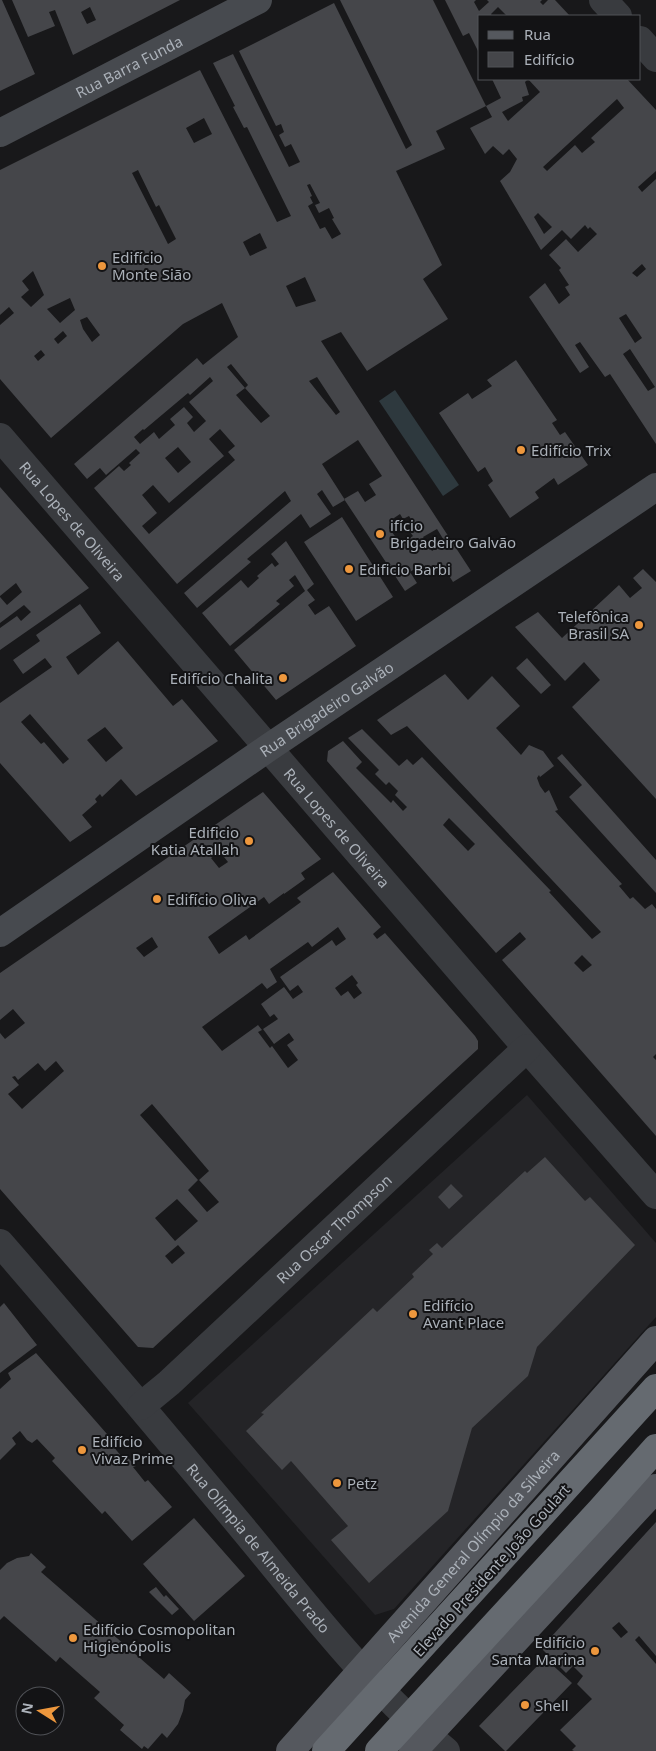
<svg xmlns="http://www.w3.org/2000/svg" width="656" height="1751" font-family="'Noto Sans',sans-serif">
	<style>
		.built { fill: #242427 }
		.water { fill: #2e393e }
		.building { fill: #45464a; fill-rule: evenodd }
		.lines { fill: none; stroke-linecap: round; stroke-linejoin: round }
		.street { stroke: #393b3f; stroke-width: 28 }
		.secondary { stroke: #474a4f; stroke-width: 28 }
		.primary { stroke: #55585e; stroke-width: 28 }
		.highway-bridge { stroke: #656a70; stroke-width: 28 }
		.poi-dot { fill: #ed973d; stroke: #131315; stroke-width: 2 }
		.labels { text-anchor: middle; dominant-baseline: central; stroke-width: 4; stroke-linejoin: round; paint-order: stroke }
		.street-label { font-size: 15px; fill: #abb1b9; stroke: #131315 }
		.poi-label { font-size: 15px; fill: #abb1b9; stroke: #131315; text-anchor: start }
	</style>
	<rect width="100%" height="100%" fill="#18181a"/>
	<path class="built" d="M527 1095 656 1243V1317L394 1609 375 1615 188 1403Z"/>
	<path class="water" d="M395 390 459 485 443 496 379 401Z"/>
	<path class="building" d="M0 0H2L35 74 0 91Z
		M12 0H180L73 55 55 10 49 12 55 26 28 37ZM90 7 96 20 87 24 81 12Z
		M340 0H433L486 106 436 131 445 149 396 171 442 265 423 279 448 319 367 371 341 332 321 341 471 571 453 582 443 566 430 575 422 564 410 572 417 583 405 591 344 499 358 491 365 502 376 495 369 484 382 476 358 440 322 464 345 500 333 507 322 490 317 494 331 514 310 528 301 514 247 559 251 562 197 608 184 593 291 501 285 491 177 584 94 488 119 466 124 471 131 465 129 463 140 453 136 449 106 475 100 468 87 479 74 464 197 358 203 365 238 337 222 303 183 324 51 438 0 379V325L14 313 9 307 0 315V170L200 70 277 222 291 216 247 127 244 128 233 107 235 106 213 63 233 54 289 167 300 162 291 144 285 147 279 135 284 132 281 124 276 126 239 51 334 3 406 149 412 145ZM204 118 212 134 194 143 186 128ZM138 170 156 207 159 205 176 239 168 244 132 173ZM310 184 320 203 315 205 319 213 329 208 334 218 332 219 341 234 332 239 325 227 320 229 308 206 313 203 310 197 312 196 307 185ZM260 233 267 248 250 256 243 242ZM33 271 44 295 31 307 21 297 29 290 22 281ZM305 277 316 301 296 307 286 286ZM70 298 75 310 60 323 47 309ZM87 317 100 335 92 342 83 329 80 320ZM63 331 67 336 58 344 54 339ZM41 350 45 355 38 361 34 356ZM231 364 248 385 245 388 270 416 261 423 236 395 245 388 227 367ZM210 377 213 381 189 402 206 421 194 432 187 423 193 417 184 407 170 419 175 425 159 439 154 432 140 444 134 437 143 429 144 430 188 393 190 395ZM317 377 340 412 336 415 309 381ZM220 429 235 446 228 452 235 460 149 534 142 526 157 513 142 495 153 485 169 503 224 456 209 439ZM178 447 191 462 178 473 165 458ZM400 514 403 519 409 516 416 527 410 532 413 536 404 542 397 539 389 528 391 520ZM437 529 445 542 432 551 423 537Z
		M445 0H476L474 2 479 11 489 2 487 0H542L540 2 543 5 548 0H555L570 16H504L506 15 498 7 491 14 492 16H480V55L469 33 463 36Z
		M492 79H528L525 82 529 95 522 97 523 101 502 112 508 121 540 92 528 79H627L656 110V171L638 187 642 192 656 179V444L610 374 605 377 580 342 575 345 589 367 580 373 529 297 545 283 559 304 570 295 565 287 569 285 559 270 561 268 549 255 566 239 578 252 597 234 590 227 588 229 585 225 571 239 562 230 541 250 500 181 510 172 517 159 509 149 503 155 493 146 485 154 470 128 492 117 486 106 501 98ZM617 99 624 108 591 138 595 142 582 153 575 145 547 171 543 167ZM538 213 552 227 544 234 534 217ZM642 264 646 269 637 277 632 273ZM626 314 642 338 635 343 619 318ZM630 349 655 387 648 391 623 354Z
		M516 360 557 420 552 423 560 435 565 432 588 465 558 485 554 478 535 492 539 498 510 518 488 485 493 481 485 467 478 472 439 413 468 393 472 399 492 386 487 380Z
		M0 487 89 588 0 650V628L17 616 21 621 31 612 24 605 0 623V597L7 605 22 592 16 583 0 596Z
		M342 517 393 597 356 621 304 542Z
		M286 541 314 584 307 590 315 600 308 605 315 615 329 606 356 646 276 700 234 650 305 591 295 575 289 580 294 586 276 601 280 604 230 646 202 613 241 580 248 588 259 578 257 576 272 563 275 567 279 564 271 554Z
		M643 569 656 582V799L572 707 600 680 584 662 565 681 515 627 538 612 562 638 619 585 630 598 642 588 633 578Z
		M80 604 101 633 66 657 78 675 118 641 173 706 182 699 218 741 136 796 121 779 102 797 100 794 95 799 97 802 82 815 92 827 70 842 0 763V703L52 667 45 658 23 674 13 660 40 641 36 635ZM30 714 69 759 63 764 44 742 41 744 21 722ZM105 727 123 748 106 762 87 740Z
		M527 658 551 685 541 694 516 668Z
		M445 674 468 700 492 676 520 706 496 728 521 755 529 745 543 751 554 766 540 777 539 775 537 778 540 786 545 793 549 790 558 810 555 811 622 884 619 886 630 899 633 897 645 909 652 904 656 909V1054L653 1057 656 1060V1136L502 960 526 939 520 932 496 953 327 761 328 751 343 741 362 762 356 768 391 803 393 800 403 811 407 807 395 795 398 791 389 782 386 785 375 774 379 770 348 738 362 729 399 766 407 759 413 765 422 757 551 891 549 892 592 939 601 932 407 726 391 735 377 720ZM449 818 475 844 468 851 443 825ZM582 955 592 965 583 972 574 963Z
		M562 754 656 860V893L569 797 582 785 557 758Z
		M263 792 321 859 301 873 305 879 284 894V893L269 904 264 897 208 937 219 954 246 935 249 940 301 902 297 898 333 872 381 927 373 934 377 939 385 933 475 1036 478 1041V1049L153 1348 138 1347 0 1189V1033L5 1039 25 1023 13 1009 0 1020V973ZM220 852 228 862 219 868 211 858ZM338 927 346 939 336 946 332 940 280 977 290 991 298 985 303 992 293 999 284 987 261 1004 270 1017 274 1014 278 1019 263 1029 274 1044 289 1033 294 1040 287 1045 298 1060 288 1068 272 1046 270 1048 258 1032 262 1030 258 1025 222 1051 202 1027 262 983 267 989 277 982 270 969 308 942 312 947ZM152 937 158 947 144 957 136 948ZM352 975 358 983 356 985 362 993 354 999 348 991 341 996 335 988ZM56 1061 64 1071 22 1109 8 1094 19 1085 12 1077 15 1076 18 1080 38 1063 45 1071ZM152 1104 209 1171 199 1180 219 1202 207 1212 188 1190 198 1180 140 1115ZM177 1199 198 1221 175 1241 155 1218ZM178 1245 185 1253 172 1264 165 1256Z
		M545 1157 585 1201 590 1197 635 1245 537 1347 528 1376 472 1428 448 1511 369 1583 331 1540 348 1526 291 1461 282 1470 246 1431 264 1414 261 1413 373 1308 377 1312 414 1277 412 1274 433 1254 429 1250 437 1243 442 1248 525 1171 527 1173Z
		M451 1184 463 1196 449 1209 438 1197Z
		M4 1303 37 1345 0 1373V1307Z
		M36 1353 114 1442 111 1444 123 1458 126 1456 136 1466 133 1467 145 1482 148 1480 172 1507 132 1541 105 1511 102 1514 52 1461 55 1458 37 1439 32 1443 27 1440 20 1431 12 1438 16 1444 0 1460V1389L11 1379 8 1373Z
		M194 1518 245 1576 194 1621 143 1564Z
		M656 1522V1656L639 1636 635 1640 656 1664V1751H574L572 1750 576 1746 560 1730 592 1699 577 1684 583 1676 573 1666 566 1673 541 1648ZM619 1622 628 1632 621 1638 612 1628Z
		M31 1553 46 1567 41 1572 164 1679 169 1673 191 1693 185 1700 183 1711 178 1724 167 1738 162 1733 148 1749 144 1746 142 1749 120 1730 124 1725 94 1698 100 1692 60 1657 56 1662 4 1616 0 1620V1570L7 1563 17 1558 29 1556Z
		M156 1587 164 1597 166 1595 179 1609 172 1615 149 1592Z
		M545 1658 572 1683 506 1751H505L479 1726Z"/>
	<g class="lines">
		<g class="street">
			<path d="M603 0 618 16"/>
			<path d="M640 40 656 58"/>
			<path id="s1" d="M0 437 527 1048 656 1195"/>
			<path id="s2" d="M0 1243C81 1336 161 1430 240 1525 305 1603 367 1686 446 1751"/>
			<path id="s3" d="M141 1406 169 1383 527 1048"/>
		</g>
		<g class="secondary">
			<path id="s4" d="M0 133 258 0"/>
			<path id="s5" d="M0 933 268 748 656 487"/>
		</g>
		<g class="primary">
			<path id="s6" d="M290 1751 656 1340"/>
			<path d="M413 1751 656 1488"/>
		</g>
		<path class="highway-bridge" d="M326 1751 656 1388
			M379 1751 601 1510 656 1448"/>
	</g>
	<g class="poi-dot">
		<circle cx="102" cy="266" r="5"/>
		<circle cx="521" cy="450" r="5"/>
		<circle cx="380" cy="534" r="5"/>
		<circle cx="349" cy="569" r="5"/>
		<circle cx="639" cy="625" r="5"/>
		<circle cx="283" cy="678" r="5"/>
		<circle cx="249" cy="841" r="5"/>
		<circle cx="157" cy="899" r="5"/>
		<circle cx="413" cy="1314" r="5"/>
		<circle cx="82" cy="1450" r="5"/>
		<circle cx="337" cy="1483" r="5"/>
		<circle cx="73" cy="1638" r="5"/>
		<circle cx="595" cy="1651" r="5"/>
		<circle cx="525" cy="1705" r="5"/>
	</g>
	<g class="labels">
		<g class="street-label">
			<text stroke="none"><textPath href="#s4" startOffset="145">Rua Barra Funda</textPath></text>
			<text stroke="none"><textPath href="#s1" startOffset="111">Rua Lopes de Oliveira</textPath></text>
			<text stroke="none"><textPath href="#s5" startOffset="396">Rua Brigadeiro Galvão</textPath></text>
			<text stroke="none"><textPath href="#s1" startOffset="516">Rua Lopes de Oliveira</textPath></text>
			<text stroke="none"><textPath href="#s3" startOffset="262">Rua Oscar Thompson</textPath></text>
			<text stroke="none"><textPath href="#s6" startOffset="275">Avenida General Olímpio da Silveira</textPath></text>
			<text stroke="none"><textPath href="#s2" startOffset="400">Rua Olímpia de Almeida Prado</textPath></text>
			<text transform="translate(491 1570) rotate(-48)">Elevado Presidente João Goulart</text>
		</g>
		<g class="poi-label">
			<text x="112" y="257">Edifício<tspan x="112" dy="17">Monte Sião</tspan></text>
			<text x="531" y="450">Edifício Trix</text>
			<text x="390" y="525">ifício<tspan x="390" dy="17">Brigadeiro Galvão</tspan></text>
			<text x="359" y="569">Edificio Barbi</text>
			<text x="629" y="616" text-anchor="end">Telefônica<tspan x="629" dy="17">Brasil SA</tspan></text>
			<text x="273" y="678" text-anchor="end">Edifício Chalita</text>
			<text x="239" y="832" text-anchor="end">Edificio<tspan x="239" dy="17">Katia Atallah</tspan></text>
			<text x="167" y="899">Edifício Oliva</text>
			<text x="423" y="1305">Edifício<tspan x="423" dy="17">Avant Place</tspan></text>
			<text x="92" y="1441">Edifício<tspan x="92" dy="17">Vivaz Prime</tspan></text>
			<text x="347" y="1483">Petz</text>
			<text x="83" y="1629">Edifício Cosmopolitan<tspan x="83" dy="17">Higienópolis</tspan></text>
			<text x="585" y="1642" text-anchor="end">Edifício<tspan x="585" dy="17">Santa Marina</tspan></text>
			<text x="535" y="1705">Shell</text>
		</g>
	</g>
	<rect x="478" y="15" width="162" height="65" fill="#131315" stroke="#505257"/>
	<rect x="488" y="31" width="25" height="8" fill="#55585e" stroke="#505257"/>
	<text x="524" y="40" font-size="15" fill="#abb1b9">Rua</text>
	<rect x="488" y="52" width="25" height="15" fill="#45464a" stroke="#505257"/>
	<text x="524" y="65" font-size="15" fill="#abb1b9">Edifício</text>
	<g transform="translate(40 1711) rotate(281)"><circle r="24" fill="#131315" stroke="#505257"/>
	<path d="M0-4L9 19L0 12L-9 19Z" fill="#ed973d"/>
	<text y="-8" font-size="14" font-weight="bold" text-anchor="middle" fill="#abb1b9">N</text>
	</g>
</svg>
